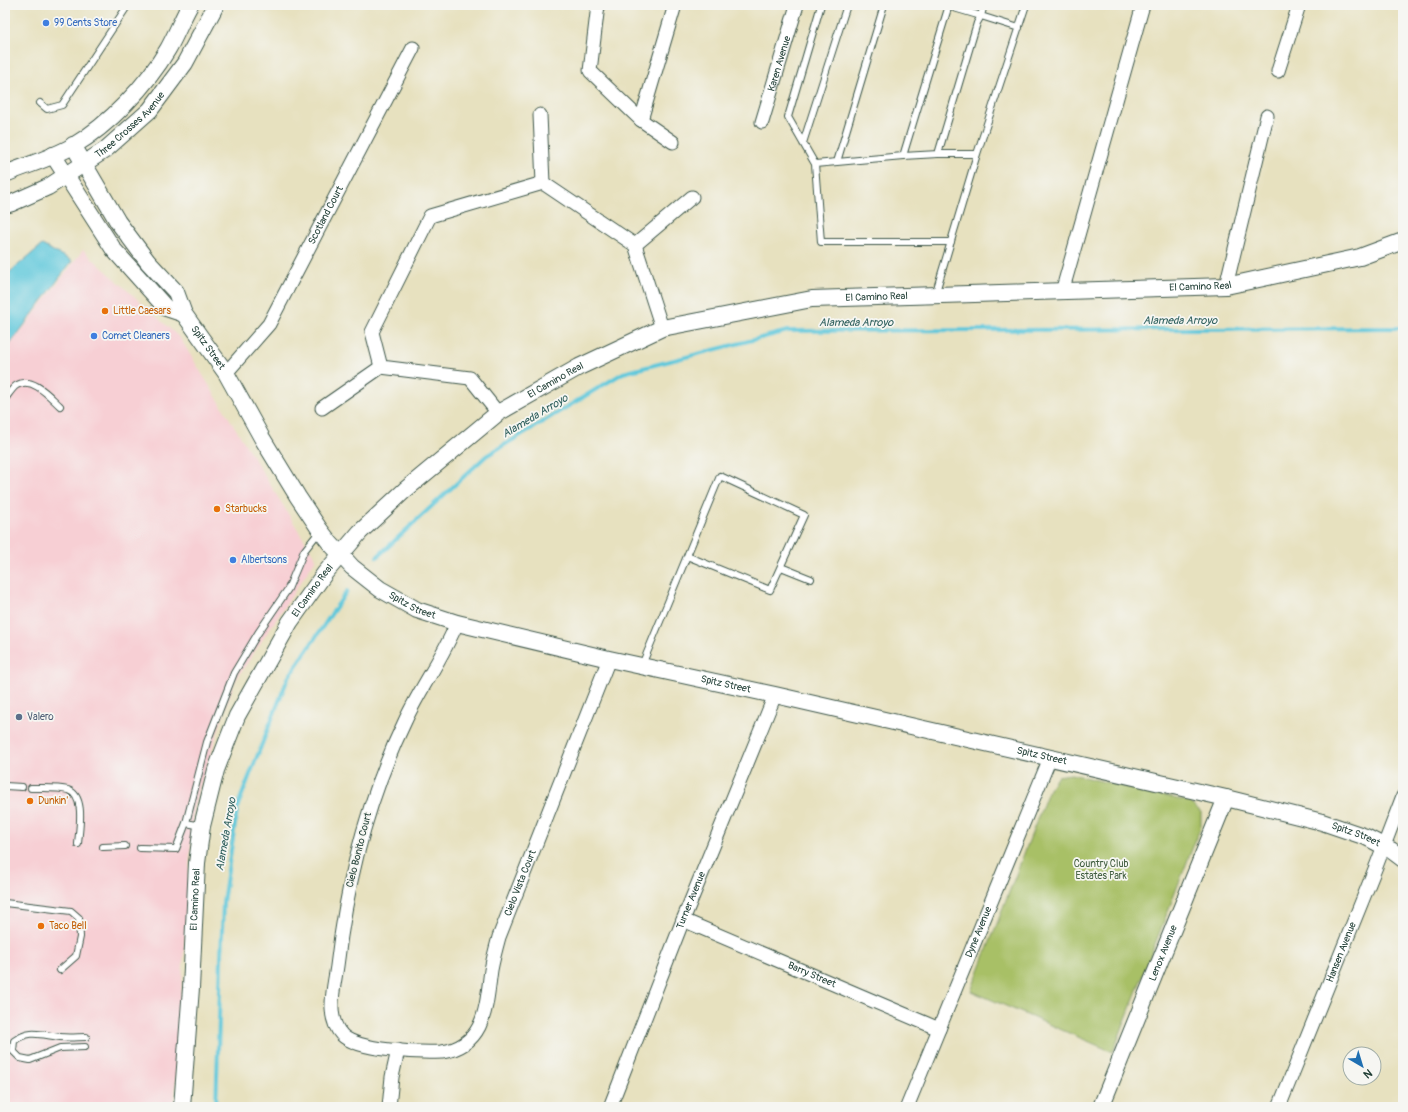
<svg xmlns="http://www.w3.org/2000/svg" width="1408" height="1112" font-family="Pangolin,sans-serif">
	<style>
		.built { fill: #f7cfd4 }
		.green { fill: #a8c066; stroke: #647e4d }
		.water { fill: #5fc8db; stroke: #3f8288 }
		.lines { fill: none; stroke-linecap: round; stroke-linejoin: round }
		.stream { stroke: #5fc8db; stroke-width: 4 }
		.service-casing { stroke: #3d5649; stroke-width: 8 }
		.minor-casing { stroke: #3d5649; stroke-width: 15 }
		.tertiary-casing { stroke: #3d5649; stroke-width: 18 }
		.service { stroke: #fff; stroke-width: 6 }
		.minor { stroke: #fff; stroke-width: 13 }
		.tertiary { stroke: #fff; stroke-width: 16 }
		.shop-dot { fill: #3f7fe0; stroke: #f6f6f2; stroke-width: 1.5 }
		.food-dot { fill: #e8710a; stroke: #f6f6f2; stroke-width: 1.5 }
		.service-dot { fill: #5c6f8a; stroke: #f6f6f2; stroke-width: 1.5 }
		.labels { text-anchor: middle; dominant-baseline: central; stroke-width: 3.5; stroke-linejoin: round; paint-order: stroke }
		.shop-label { font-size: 10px; fill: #366cbe; stroke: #f6f6f2; text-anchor: start }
		.street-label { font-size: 10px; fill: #1f3d34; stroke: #f6f6f2 }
		.food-label { font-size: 10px; fill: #c56008; stroke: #f6f6f2; text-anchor: start }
		.service-label { font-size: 10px; fill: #4e5e75; stroke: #f6f6f2; text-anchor: start }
		.park-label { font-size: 10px; fill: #415e40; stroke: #f6f6f2 }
		.water-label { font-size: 11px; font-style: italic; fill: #2f605e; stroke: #f6f6f2 }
	</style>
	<rect width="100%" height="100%" fill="#f6f6f2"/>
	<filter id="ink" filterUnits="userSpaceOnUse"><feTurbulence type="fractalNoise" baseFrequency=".025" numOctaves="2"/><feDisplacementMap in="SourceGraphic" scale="8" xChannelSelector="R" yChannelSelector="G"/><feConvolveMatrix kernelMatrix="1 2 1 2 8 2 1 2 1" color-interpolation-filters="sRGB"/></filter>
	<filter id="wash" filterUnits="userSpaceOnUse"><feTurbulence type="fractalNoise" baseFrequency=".012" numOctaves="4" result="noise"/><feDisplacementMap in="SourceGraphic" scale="16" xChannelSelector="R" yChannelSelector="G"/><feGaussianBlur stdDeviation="0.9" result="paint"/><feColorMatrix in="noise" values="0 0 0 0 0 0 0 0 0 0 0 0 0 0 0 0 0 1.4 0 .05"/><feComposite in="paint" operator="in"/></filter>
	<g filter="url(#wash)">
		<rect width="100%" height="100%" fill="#e7e1bf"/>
		<path class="built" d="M83 250 180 338 316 559 234 683 193 808 174 1107H11L5 1041V352Z"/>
		<path class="green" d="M1071 774 1190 802 1201 812V826L1113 1052 971 991 1049 789 1058 776Z"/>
		<path class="water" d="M42 245 72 261 5 351V276Z"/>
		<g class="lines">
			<path class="stream" d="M377 557 486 456 623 373 788 331 1403 328
				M216 1107 223 902 238 805 288 678 347 591"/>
		</g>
	</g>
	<g filter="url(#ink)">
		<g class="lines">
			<g class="service-casing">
				<path id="service" d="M821 5 788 117 815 164 903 156 949 5
					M984 5 981 16 1019 28
					M40 103 47 109 62 105 128 5
					M803 143 847 5
					M938 154H977
					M903 156 938 154 977 23 981 16 944 5
					M837 162 884 5
					M815 164 821 242H951
					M935 295 977 154 1026 5
					M5 399C8 395 13 387 17 385 33 376 50 397 60 406
					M781 567 811 579
					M642 665 720 476 804 515 770 590 687 556
					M5 786 22 787
					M31 788C42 788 57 787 68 790 86 796 79 829 78 844
					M202 826 186 823 207 742 234 673 258 633 288 589 304 551 319 532
					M103 847 125 846
					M140 848 176 849 186 823
					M5 903 71 911 79 918 80 937 76 956 60 970
					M85 1047 60 1048 30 1060 20 1058 13 1051 14 1041C30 1029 41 1035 60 1037 69 1038 78 1037 86 1037"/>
			</g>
			<g class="minor-casing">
				<g id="minor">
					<path d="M598 5 590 71 641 120 673 142"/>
					<path d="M1278 71 1299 5"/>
					<path d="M540 115 543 183"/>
					<path d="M641 120 675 5"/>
					<path id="s1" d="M762 122 797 5"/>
					<path d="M635 245 692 197"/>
					<path d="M1226 286 1267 116"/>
					<path d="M1062 292 1143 5"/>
					<path id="s2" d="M226 373 269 324 413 48"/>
					<path d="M322 408 381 367"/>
					<path d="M498 413 470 378 381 367 372 332 430 216 543 183 635 245 662 328"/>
					<path id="s3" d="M457 623C443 657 421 687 406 719 368 797 347 880 337 966 334 988 325 1017 342 1035 358 1051 420 1053 442 1052 486 1045 486 1006 491 970 493 959 496 948 499 937L609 659"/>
					<path id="s4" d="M683 920 939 1029"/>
					<path d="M389 1107 392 1077 398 1050"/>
					<path id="s5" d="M610 1107 683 920 775 695"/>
					<path id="s6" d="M907 1107 1050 758"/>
					<path id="s7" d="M1279 1107 1377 864 1403 796"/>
				</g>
			</g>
			<g class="tertiary-casing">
				<g id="tertiary">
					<path id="s8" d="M73 145 118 222 148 262 176 292 184 314 226 373 262 438 298 497 320 530 330 543 352 567 380 589 417 610 457 623 609 659 775 695 1226 798 1322 822 1366 837 1391 850 1403 859"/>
					<path d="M53 155 114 250 166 308 184 314"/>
					<path d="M5 174C27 165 52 158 73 146 109 125 147 85 168 49 176 35 182 19 190 5"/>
					<path id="s9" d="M5 205 12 203 48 187 105 150 150 110 185 63 216 5"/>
					<path id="s10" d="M182 1107 191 988 197 863 202 826 216 770 237 716 290 622 325 573 360 532 405 490 498 413 579 367 662 328 812 299 1226 286 1360 257 1403 241"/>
					<path id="s11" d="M1101 1107 1226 798"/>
				</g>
			</g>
			<use href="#service" class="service"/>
			<use href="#minor" class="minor"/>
			<use href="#tertiary" class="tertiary"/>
		</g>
	</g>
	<g class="shop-dot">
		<circle cx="46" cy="23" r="4"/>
		<circle cx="94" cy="336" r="4"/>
		<circle cx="233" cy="560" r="4"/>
	</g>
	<g class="food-dot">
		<circle cx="105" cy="311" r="4"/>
		<circle cx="217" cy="509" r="4"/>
		<circle cx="30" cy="801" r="4"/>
		<circle cx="41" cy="926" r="4"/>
	</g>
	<circle class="service-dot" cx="19" cy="717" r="4"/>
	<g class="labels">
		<g class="shop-label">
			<text x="54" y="23">99 Cents Store</text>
			<text x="102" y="336">Comet Cleaners</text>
			<text x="241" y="560">Albertsons</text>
		</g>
		<g class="street-label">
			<text stroke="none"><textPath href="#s1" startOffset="61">Karen Avenue</textPath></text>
			<text stroke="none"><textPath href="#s9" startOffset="150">Three Crosses Avenue</textPath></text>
			<text stroke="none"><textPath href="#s2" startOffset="188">Scotland Court</textPath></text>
			<text stroke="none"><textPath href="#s10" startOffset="1528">El Camino Real</textPath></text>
			<text stroke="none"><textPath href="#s10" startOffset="1204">El Camino Real</textPath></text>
			<text stroke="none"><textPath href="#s8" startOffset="245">Spitz Street</textPath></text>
			<text stroke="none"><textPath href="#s10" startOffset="868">El Camino Real</textPath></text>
			<text stroke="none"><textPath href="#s10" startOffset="544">El Camino Real</textPath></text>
			<text stroke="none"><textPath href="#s8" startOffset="580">Spitz Street</textPath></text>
			<text stroke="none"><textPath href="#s8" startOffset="904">Spitz Street</textPath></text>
			<text stroke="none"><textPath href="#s8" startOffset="1228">Spitz Street</textPath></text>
			<text stroke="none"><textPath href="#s8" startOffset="1552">Spitz Street</textPath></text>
			<text transform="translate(359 850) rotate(-76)">Cielo Bonito Court</text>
			<text stroke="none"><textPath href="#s3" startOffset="738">Cielo Vista Court</textPath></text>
			<text stroke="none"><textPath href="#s10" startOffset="208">El Camino Real</textPath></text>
			<text stroke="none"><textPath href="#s5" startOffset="222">Turner Avenue</textPath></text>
			<text stroke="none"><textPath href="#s6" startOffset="189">Dyne Avenue</textPath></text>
			<text stroke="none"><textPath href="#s7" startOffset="167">Hansen Avenue</textPath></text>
			<text stroke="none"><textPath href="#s11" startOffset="166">Lenox Avenue</textPath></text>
			<text stroke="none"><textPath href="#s4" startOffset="140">Barry Street</textPath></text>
		</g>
		<g class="food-label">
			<text x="113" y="311">Little Caesars</text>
			<text x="225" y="509">Starbucks</text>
			<text x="38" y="801">Dunkin'</text>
			<text x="49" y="926">Taco Bell</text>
		</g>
		<g class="service-label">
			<text x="27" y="717">Valero</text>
		</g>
		<g class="park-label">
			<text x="1101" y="864">Country Club<tspan x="1101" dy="12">Estates Park</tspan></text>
		</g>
		<g class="water-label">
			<text x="1180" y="320">Alameda Arroyo</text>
			<text x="856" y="322">Alameda Arroyo</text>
			<text transform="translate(535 416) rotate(-31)">Alameda Arroyo</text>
			<text transform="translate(226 834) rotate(-80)">Alameda Arroyo</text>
		</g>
	</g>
	<rect width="1408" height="1112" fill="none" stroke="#f6f6f2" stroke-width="20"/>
	<g transform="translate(1362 1066) rotate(142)"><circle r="19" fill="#f6f6f2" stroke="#a0aca6"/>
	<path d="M0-3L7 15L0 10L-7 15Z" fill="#1f6fb2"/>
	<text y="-6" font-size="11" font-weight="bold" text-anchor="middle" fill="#1f3d34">N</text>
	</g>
</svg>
